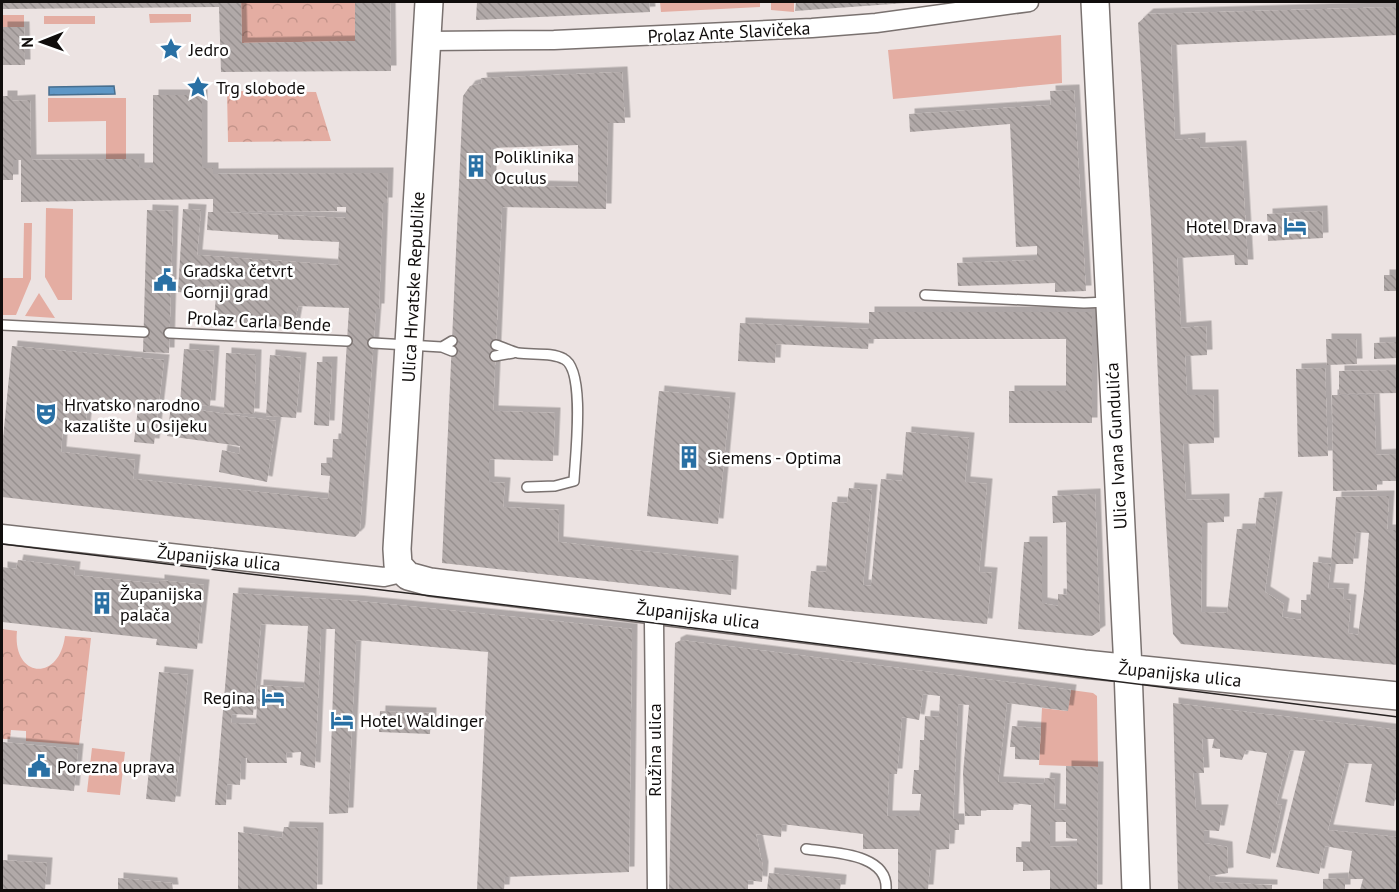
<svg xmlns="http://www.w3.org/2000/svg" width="1399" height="892" font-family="'PT Sans',sans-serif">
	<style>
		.grass { fill: #e4ada2 }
		.forest { fill: url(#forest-crowns) }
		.water { fill: url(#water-waves); stroke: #476e8e; stroke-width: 1.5 }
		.building { fill: url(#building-back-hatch); fill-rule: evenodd; filter: url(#shadow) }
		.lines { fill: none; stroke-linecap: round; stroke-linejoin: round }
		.lane-casing { stroke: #7a7270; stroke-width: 12 }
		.street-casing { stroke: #7a7270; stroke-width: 21 }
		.secondary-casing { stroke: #7a7270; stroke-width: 30 }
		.lane { stroke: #fff; stroke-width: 9 }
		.street { stroke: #fff; stroke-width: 18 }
		.secondary { stroke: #fff; stroke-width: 27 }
		.tram { stroke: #272322; stroke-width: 1.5 }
		.labels { text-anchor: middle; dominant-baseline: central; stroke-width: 5; stroke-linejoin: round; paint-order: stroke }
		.street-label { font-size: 18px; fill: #100d0c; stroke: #fff }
		.poi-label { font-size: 18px; fill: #100d0c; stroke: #fff; text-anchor: start }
	</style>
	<defs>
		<pattern id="forest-crowns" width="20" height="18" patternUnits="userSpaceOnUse" patternTransform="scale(1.5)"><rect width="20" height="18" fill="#e4ada2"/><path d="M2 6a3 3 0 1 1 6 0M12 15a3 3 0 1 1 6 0" fill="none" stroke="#c3948a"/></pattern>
		<pattern id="water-waves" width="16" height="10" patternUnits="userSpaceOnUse" patternTransform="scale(1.5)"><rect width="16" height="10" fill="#5e97c6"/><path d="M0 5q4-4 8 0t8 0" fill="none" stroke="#4c7a9f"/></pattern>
		<pattern id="building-back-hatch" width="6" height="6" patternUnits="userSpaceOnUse" patternTransform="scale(1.5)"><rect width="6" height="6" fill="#b1a9a8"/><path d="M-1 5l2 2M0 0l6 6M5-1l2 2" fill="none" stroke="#97908f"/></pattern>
		<filter id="shadow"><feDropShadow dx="5.5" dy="-5.5" stdDeviation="0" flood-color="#0004"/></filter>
	</defs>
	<rect width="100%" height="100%" fill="#ece3e2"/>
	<path class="grass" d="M660 2H760V7L661 12Z
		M771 2H794V12L771 10Z
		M149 14H191V22L150 23Z
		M2 15H24V27H2Z
		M44 16H95V24H44Z
		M1061 35 1062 83 893 99 888 50Z
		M48 98H126V159H106V121L48 122Z
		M46 208 73 209 72 300H58L45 277Z
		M24 223H32L31 279 16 315H2V278H23Z
		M39 293 55 318 25 316Z
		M1071 690 1093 693 1097 696 1098 767 1039 765 1042 708 1067 711Z
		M92 748 125 752 120 795 87 792Z"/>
	<path class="forest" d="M241 2H355V41L242 43Z
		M227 91 316 92 331 141 228 142Z
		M2 629 17 631C12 678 59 683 65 636L91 638 79 745 26 741V731L11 730 10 739H2Z"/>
	<path class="water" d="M114 86 115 94 49 95V87Z"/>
	<path class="building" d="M2 2H241L242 43 355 41V2H390L391 71 221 72 219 7 2 9Z
		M477 2H649L650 12 476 20Z
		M796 2H905L906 3 795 11Z
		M1398 7V35L1171 45 1175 140 1200 138V148L1241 146 1248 265H1235L1234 255 1177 258 1181 328 1206 326 1207 355 1185 356 1187 395H1213L1214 443 1183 444 1186 500 1224 499V522L1202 523 1201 612 1227 613 1237 529H1255L1259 498 1277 497 1265 592 1284 604 1282 617 1301 620V600H1310L1313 562 1331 564 1328 588 1344 589 1343 599 1351 600 1348 633 1358 635 1364 592 1369 533 1356 532 1353 564H1331L1336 497 1389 496 1387 530H1398V665L1181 644 1173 634 1161 444 1151 221 1138 23 1148 14Z
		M2 27H24L25 65H2Z
		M622 72 625 123H608L606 209 502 207 493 411 555 413 553 461 489 459V482L505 483 503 507 559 510 558 542 733 561 731 595 442 563 463 96 470 86 482 83 481 78ZM578 145V187L491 185V148Z
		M1074 90 1086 291 1055 292V283L958 286 957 263 1037 260V246L1016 247 1010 124 910 132 909 114 1051 105 1050 91Z
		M153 95H202V168H213V174L388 173 387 203H383L379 309H376L360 529 359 533 355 537 2 497V449L12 346 164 360 154 444 134 442 138 408 88 402 85 427 63 425 61 452 135 460 133 479 328 499 330 476 321 475V463H332L333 439H341L349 308 298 306 294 328 214 320 216 296 178 292 183 209 201 210 197 255 338 265 339 242 278 239V235L207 230 208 212H213V199L21 202V160H13V180H2V96H12V101L30 100 31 160 139 159V168H153ZM337 207H346V218L222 212 337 211Z
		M147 210 173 211 169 353 143 352Z
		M1322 211 1323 238 1268 241 1267 214Z
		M1384 275H1398V291H1384Z
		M869 312H1092V423H1009V391H1066V339H869L868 349 776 344 775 363 738 361 740 323 869 329Z
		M1326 339H1356L1357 364 1327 365Z
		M1397 342V358L1374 359V343Z
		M184 349 214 351 210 406 180 404Z
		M226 353 256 355 254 414 224 413Z
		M270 355 301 358 296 418 266 416Z
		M317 362H332L329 426 314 425Z
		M1325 368 1328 456 1298 457 1296 369Z
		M1398 370V393L1339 394V371Z
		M659 391 730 398 718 524 647 516Z
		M1332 395H1374L1376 455 1398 454V481H1377V490L1333 491Z
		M171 406 276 421 267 482 219 472 222 450 239 454 240 446 167 436Z
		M906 432 969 438 965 482 987 484 979 572 992 573 987 624 808 607 811 571 826 572 832 502 847 503 849 488 872 490 863 585 871 586 881 479 902 481Z
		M1095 494 1100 631 1092 636 1018 629 1024 542H1042V603L1058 606V594L1067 595 1066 522 1053 523 1052 496Z
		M18 560 75 567 74 575 159 584V580L204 585 197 649 156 645 157 639 2 622V567L16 569Z
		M233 593 358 601 632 629 629 872 505 877 504 890H477L488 652 356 640 348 813 329 814 335 629H321L315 768 300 765 301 752 286 753 287 763H247V758H241L240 785 227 784 226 805H215ZM261 624 308 626 304 688 258 685 256 724 231 723 232 714 253 715Z
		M681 640 1071 690 1068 711 1007 703 998 782 1044 784 1045 778 1055 779 1054 809 1066 810V766L1098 767 1097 890H1050V870L1023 871V862H1016V847H1030L1031 805 1014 803 1013 810H981V816H965L963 773 969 705 958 704 953 819H959V830H950L949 849 931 850 928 890H898V849H863V834L782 824 781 837 756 834 763 867 762 882 748 880V890H669L675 643ZM923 694 940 696 939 717 925 716 924 740H920L919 770H914L912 794H921L919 816H887L889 774H897L902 717 919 720ZM1050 822H1066V838L1077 839V846L1050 847Z
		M159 672 188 675 175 802 146 799Z
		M1173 703 1398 730V773L1394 806 1365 802 1372 764 1345 763 1328 830 1398 837V890H1360L1363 879H1348L1352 851 1325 846 1319 874 1276 867 1305 751 1290 750 1276 804 1282 805 1270 859 1246 853 1267 753 1246 750 1242 760 1220 757V749L1212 748 1214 739H1202L1204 773H1193L1196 810H1223L1219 831 1204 830V843L1227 847 1228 873 1209 876 1210 882 1272 885V890H1178Z
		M380 711 431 713 430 734 379 732Z
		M1012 726 1041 728 1039 760 1015 759V747H1010Z
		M2 742 78 749 74 791 2 784Z
		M284 827 318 828 317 890H238V832L282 838Z
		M2 860 47 863 45 890H2Z
		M769 873 841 880 840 890H767Z
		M118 878 172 883 173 890H118Z
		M1345 878V890H1323V879Z"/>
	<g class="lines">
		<g class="lane-casing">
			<path id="lane" d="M925 295 1084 303 1108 302
				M2 325 144 332
				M169 333 347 341
				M373 343 442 347 452 351
				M496 345C503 347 510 351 518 353 532 355 552 352 564 359 586 370 575 458 574 481L555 486 527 487
				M442 347 452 341
				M495 356 513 353
				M806 849C833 853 889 853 886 890"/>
		</g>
		<g class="street-casing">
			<path id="street" d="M427 41 554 40 812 28 876 23 1029 2
				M2 534 384 577 397 574 402 571
				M656 609 654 623 657 890"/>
		</g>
		<g class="secondary-casing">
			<path id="secondary" d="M429 2 397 549 398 565 408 576 430 582 1084 664 1398 696
				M1095 2 1128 669 1136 890"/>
		</g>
		<use href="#lane" class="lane"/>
		<use href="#street" class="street"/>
		<use href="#secondary" class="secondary"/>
		<path class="tram" d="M2 544 654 623 1398 717"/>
	</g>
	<defs>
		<g id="sight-bare" transform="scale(1.8)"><path d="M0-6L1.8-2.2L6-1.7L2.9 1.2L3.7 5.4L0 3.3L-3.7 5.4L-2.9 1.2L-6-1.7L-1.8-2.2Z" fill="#2970a4" stroke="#fff" stroke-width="2.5" paint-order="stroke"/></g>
		<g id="building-bare" transform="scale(1.8)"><path d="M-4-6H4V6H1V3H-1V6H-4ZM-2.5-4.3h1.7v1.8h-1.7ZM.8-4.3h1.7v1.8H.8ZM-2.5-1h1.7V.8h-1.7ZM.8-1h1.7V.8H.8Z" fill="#2970a4" stroke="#fff" stroke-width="2.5" paint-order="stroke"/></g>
		<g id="hotel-bare" transform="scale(1.8)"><path d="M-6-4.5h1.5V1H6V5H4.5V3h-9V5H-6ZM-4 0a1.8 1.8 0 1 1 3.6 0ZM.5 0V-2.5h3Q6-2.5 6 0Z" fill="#2970a4" stroke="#fff" stroke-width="2.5" paint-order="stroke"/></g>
		<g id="civic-bare" transform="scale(1.8)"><path d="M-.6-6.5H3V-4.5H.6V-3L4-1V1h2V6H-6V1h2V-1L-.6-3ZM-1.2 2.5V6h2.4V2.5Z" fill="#2970a4" stroke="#fff" stroke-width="2.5" paint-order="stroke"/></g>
		<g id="theatre-bare" transform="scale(1.8)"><path d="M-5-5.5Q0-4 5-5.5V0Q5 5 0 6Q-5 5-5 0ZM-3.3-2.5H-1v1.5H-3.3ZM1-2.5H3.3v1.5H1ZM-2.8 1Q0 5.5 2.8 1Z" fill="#2970a4" stroke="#fff" stroke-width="2.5" paint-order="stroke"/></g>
	</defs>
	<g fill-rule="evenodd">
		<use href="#sight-bare" x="171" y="49"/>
		<use href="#sight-bare" x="198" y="87"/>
		<use href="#building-bare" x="476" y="166"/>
		<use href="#hotel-bare" x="1295" y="226"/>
		<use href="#civic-bare" x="165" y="280"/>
		<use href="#theatre-bare" x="46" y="414"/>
		<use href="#building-bare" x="689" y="457"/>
		<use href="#building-bare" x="102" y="603"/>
		<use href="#hotel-bare" x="273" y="697"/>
		<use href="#hotel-bare" x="342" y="720"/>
		<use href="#civic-bare" x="39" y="766"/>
	</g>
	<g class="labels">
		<g class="street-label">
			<text transform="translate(729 32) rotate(-3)">Prolaz Ante Slavičeka</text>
			<text transform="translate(413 287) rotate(-87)">Ulica Hrvatske Republike</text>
			<text transform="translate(259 321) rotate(3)">Prolaz Carla Bende</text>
			<text transform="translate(1116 446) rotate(-93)">Ulica Ivana Gundulića</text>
			<text transform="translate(219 558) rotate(6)">Županijska ulica</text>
			<text transform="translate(698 615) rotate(7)">Županijska ulica</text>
			<text transform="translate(1180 674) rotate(6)">Županijska ulica</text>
			<text transform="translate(654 750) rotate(-90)">Ružina ulica</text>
		</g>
		<g class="poi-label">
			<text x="189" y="49">Jedro</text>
			<text x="216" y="87">Trg slobode</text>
			<text x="494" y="156">Poliklinika<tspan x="494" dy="21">Oculus</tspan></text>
			<text x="1277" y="226" text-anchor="end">Hotel Drava</text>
			<text x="183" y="270">Gradska četvrt<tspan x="183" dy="21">Gornji grad</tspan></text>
			<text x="64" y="404">Hrvatsko narodno<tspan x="64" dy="21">kazalište u Osijeku</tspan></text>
			<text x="707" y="457">Siemens - Optima</text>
			<text x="120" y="593">Županijska<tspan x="120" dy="21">palača</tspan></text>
			<text x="255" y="697" text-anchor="end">Regina</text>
			<text x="360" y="720">Hotel Waldinger</text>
			<text x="57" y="766">Porezna uprava</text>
		</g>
	</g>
	<rect width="1399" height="892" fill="none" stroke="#100d0c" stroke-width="6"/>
	<g transform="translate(42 42) rotate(269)" stroke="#ffffff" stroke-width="4.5" paint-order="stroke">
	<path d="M0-4.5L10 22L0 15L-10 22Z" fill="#100d0c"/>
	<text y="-9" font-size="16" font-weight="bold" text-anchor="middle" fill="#100d0c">N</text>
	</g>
</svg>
